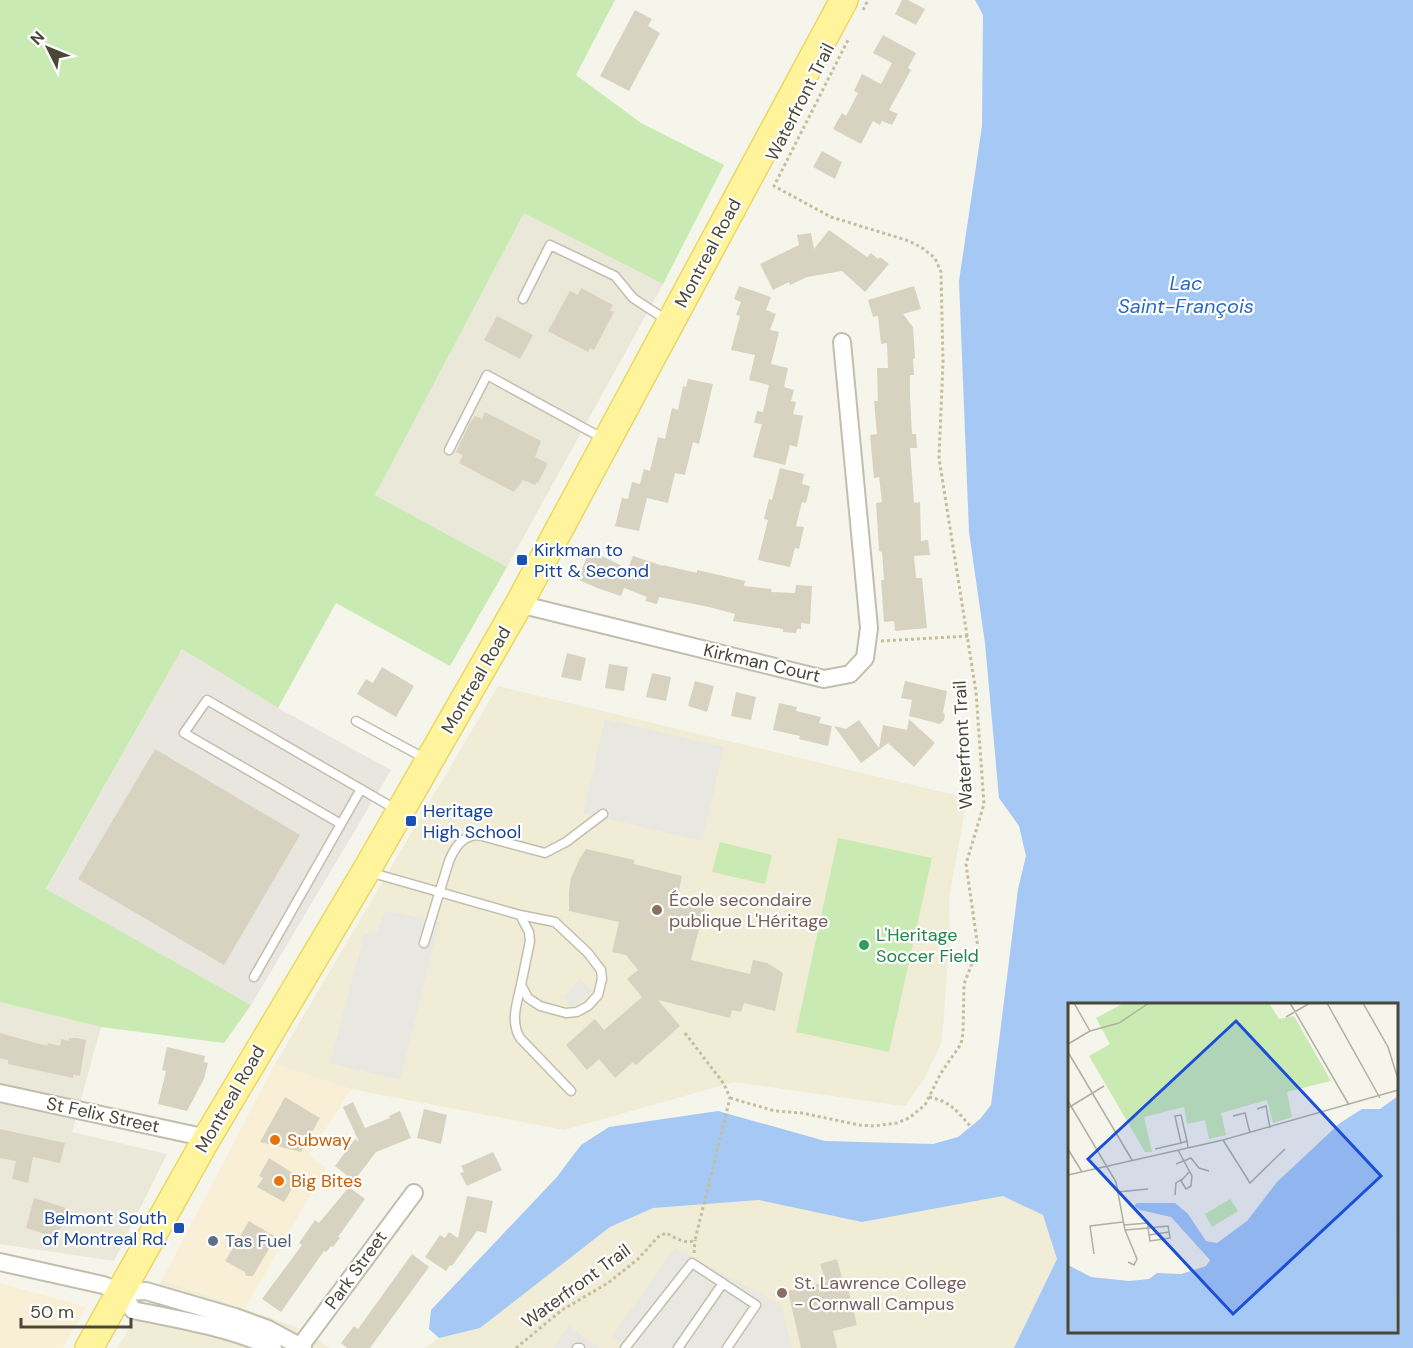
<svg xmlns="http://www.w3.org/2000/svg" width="1413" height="1348" font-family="'DM Sans',sans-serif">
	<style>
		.residential { fill: #eae8d9 }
		.commercial { fill: #f8efd6 }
		.industrial { fill: #e9e6df }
		.education { fill: #f0ecd5 }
		.green { fill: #c9ebb3 }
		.parking { fill: #e8e7e2 }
		.water { fill: #a6c8f4; fill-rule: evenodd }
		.building { fill: #d8d3c0 }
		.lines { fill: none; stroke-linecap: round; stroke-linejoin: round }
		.lane-casing { stroke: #c2bead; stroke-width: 11 }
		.street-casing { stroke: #c2bead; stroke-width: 20 }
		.primary-casing { stroke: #ead766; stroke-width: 30 }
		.path { stroke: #c5bd9d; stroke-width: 3; stroke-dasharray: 3 3; stroke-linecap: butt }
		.lane { stroke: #fff; stroke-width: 8 }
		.street { stroke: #fff; stroke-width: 16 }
		.primary { stroke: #fff39b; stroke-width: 27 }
		.transit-dot { fill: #1a4fb4; stroke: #fff; stroke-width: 2 }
		.education-dot { fill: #8d6e63; stroke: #fff; stroke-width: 2 }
		.leisure-dot { fill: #2e9e5b; stroke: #fff; stroke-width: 2 }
		.food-dot { fill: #e8710a; stroke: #fff; stroke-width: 2 }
		.service-dot { fill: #5c6f8a; stroke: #fff; stroke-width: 2 }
		.labels { text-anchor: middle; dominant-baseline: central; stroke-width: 4.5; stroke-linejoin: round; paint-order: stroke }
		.street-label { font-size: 18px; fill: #4b4738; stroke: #fff }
		.transit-label { font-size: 18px; fill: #164399; stroke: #fff; text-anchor: start }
		.education-label { font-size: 18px; fill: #785e54; stroke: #fff; text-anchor: start }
		.leisure-label { font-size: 18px; fill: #27864d; stroke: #fff; text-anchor: start }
		.food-label { font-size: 18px; fill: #c56008; stroke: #fff; text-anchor: start }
		.service-label { font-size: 18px; fill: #4e5e75; stroke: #fff; text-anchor: start }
		.water-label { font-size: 20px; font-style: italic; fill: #2b68be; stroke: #fff }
		.inset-road { fill: none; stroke: #b2afa3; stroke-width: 1.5 }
		.view { fill: #1d4ed8; fill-opacity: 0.15; stroke: #1d4ed8; stroke-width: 3 }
		.inset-edge { fill: none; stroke: #4b4738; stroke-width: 3 }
	</style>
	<rect width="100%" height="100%" fill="#f6f5eb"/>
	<path class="residential" d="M524 212 663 284 507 567 375 495Z
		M0 1002 101 1027 72 1132 167 1154 114 1261 0 1244Z"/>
	<path class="commercial" d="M275 1064 351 1089 309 1155 326 1168 245 1308 162 1280Z
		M0 1283 86 1307 63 1348H0Z"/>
	<path class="industrial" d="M182 649 278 708 391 770 251 1005 46 890Z"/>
	<path class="education" d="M498 686 967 798 949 899 950 933 942 1041 925 1078 906 1105 903 1106 734 1082 564 1130 351 1089 275 1064Z
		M1003 1196 1043 1215 1057 1259 1014 1348H424L441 1337 480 1328 610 1227 653 1208 759 1200 862 1222Z
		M162 1280 305 1330 329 1348H117Z"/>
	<path class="green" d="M0 0H615L576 75 641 123 724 165 663 284 524 213 375 495 507 567 450 666 336 603 278 708 182 649 46 889 251 1005 224 1043 101 1027 0 1002Z
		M838 838 932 858 889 1052 796 1032Z
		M720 842 772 855 765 884 712 872Z"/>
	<path class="parking" d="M605 719 724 747 702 841 583 813Z
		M386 911 440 922 400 1080 330 1063 364 935 376 933Z
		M580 979 592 991 577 1004 571 1006 563 997Z
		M675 1248 781 1305 792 1348H631L612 1336Z
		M569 1326 600 1348H553Z"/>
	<path class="water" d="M975 0H1413V1348H1014L1057 1259 1043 1215 1003 1196 862 1222 759 1200 653 1208 610 1227 480 1328 439 1338 429 1329 431 1310 556 1178 581 1145 609 1127 718 1111 825 1141 933 1144 958 1137 980 1119 991 1105 1018 889 1026 856 1019 826 999 798 985 643 969 532 959 281 982 126 983 15ZM1070 1004H1396V1332H1070Z"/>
	<path class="building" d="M902 0H908L925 9 916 25 895 14Z
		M635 10 652 19 648 26 660 33 629 91 600 76Z
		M883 35 916 53 908 68 911 70 889 110 898 114 892 125 882 121 880 125 873 121 861 144 833 129 842 113 846 116 858 93 854 91 862 74 881 84 892 63 873 53Z
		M822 151 842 162 835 179 813 167Z
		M829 230 867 257 871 253 878 259 880 257 889 264 865 292 842 271 807 277 790 285 789 282 773 290 760 264 799 245 797 235 811 233 814 249Z
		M739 286 771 297 766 310 776 314 770 330 779 332 771 364 788 368 784 387 794 390 791 401 796 402 793 414 803 416 797 447 790 445 785 465 753 457 762 424 754 423 757 411 763 412 769 385 749 380 755 355 731 350 740 316 736 315 741 302 734 299Z
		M914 286 921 309 903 314 913 327 915 358 913 359 914 375H910V396L912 434H916L917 448H910L914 503 920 502 921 541 928 540 930 555 914 556 916 578H922L927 628 895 631 894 621 884 622 881 580H884L882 552 879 551 876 503 882 502 879 477 874 478 870 435 877 434 874 401H878L877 368H888L887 343 881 344 878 316 873 317 868 300Z
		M581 288 613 305 610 310 614 312 594 350 590 348 588 352 548 331 570 291 578 295Z
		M497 316 533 335 520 359 484 340Z
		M688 379 713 384 699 444 693 442 685 475 675 473 668 503 647 498 639 531 615 526 622 498 628 499 632 482 640 484 644 469 650 471 658 437 665 439 672 408 678 410 683 386 686 387Z
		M485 412 541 441 535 457 547 463 546 467 538 483 537 482 535 485 523 480 514 492 459 463 463 455 456 452 470 423 475 416 482 419Z
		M780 468 804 474 802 484 810 486 806 503 802 502 796 526 804 527 799 549 795 548 790 567 758 560 768 520 764 519 769 499 772 500Z
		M592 547 602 551 600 555 628 569 633 556 663 566V565L697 573V570L745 581 744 586 772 589 771 592 795 593 796 585 812 586 810 624 801 623V629H797L796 633 783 632V629L733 621 735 614 709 607 659 597 657 604 645 601 647 597 624 588 621 596 597 588 577 579Z
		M567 653 586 658 581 681 561 677Z
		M609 664 628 667 624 691 605 688Z
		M382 667 414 686 396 717 357 694 366 679 373 683Z
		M652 673 671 677 666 701 646 697Z
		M695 681 714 686 707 712 688 706Z
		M905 681 947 691 943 712 945 715 944 720 940 724 909 716 912 700 901 698Z
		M736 692 756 697 751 720 731 716Z
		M779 703 797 707 796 711 821 717 819 723 832 726 828 746 799 739 800 736 773 730Z
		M909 719 935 743 914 767 888 743 861 763 834 726 846 729 859 720 879 748 883 725 907 730Z
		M155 749 300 835 224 965 78 879Z
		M586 849 634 860V864L682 876 677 899 705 906 691 960 750 974 753 960 767 963 783 973 775 1011 744 1003 741 1012 732 1010 730 1018 658 1000 680 1026 636 1065 633 1062 615 1078 599 1059 587 1070 566 1045 595 1019 604 1030 642 997 627 979 638 970 626 955 612 952 619 922 569 911V891L571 878 579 860Z
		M0 1033 47 1046 48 1043 60 1046 61 1039 69 1041V1038H76L86 1040 80 1076 73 1075V1078L8 1064V1060L0 1058Z
		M167 1047 205 1056 204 1062 208 1063 204 1079 187 1111 158 1104 166 1071 162 1070Z
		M285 1097 320 1118 301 1152 260 1142Z
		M353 1102 365 1128 390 1118 389 1116 400 1111 411 1138 376 1152 354 1181 335 1166 355 1139 359 1142 343 1107Z
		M424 1109 447 1115 441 1144 417 1138Z
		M0 1129 65 1143 60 1163 33 1157 28 1183 12 1179 16 1161 0 1158Z
		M493 1152 502 1170 467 1186 460 1173 464 1172 461 1166Z
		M269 1158 299 1177 284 1202 257 1187 263 1178 259 1176Z
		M349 1187 365 1199 338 1237 340 1238 333 1247 331 1246 326 1252 324 1251 281 1312 262 1299 302 1245 299 1243 315 1220 319 1223Z
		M467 1196 493 1201 486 1233 477 1231 452 1266 450 1265 446 1271 425 1257 440 1235 445 1238 449 1232 458 1238Z
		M34 1198 66 1208 59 1233H57L55 1237 26 1228Z
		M249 1221 276 1237 253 1276H246L245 1272 225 1261Z
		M412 1254 429 1267 370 1348H347L341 1343 354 1326 358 1329Z
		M837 1259 845 1289 848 1288 857 1325 833 1331 837 1348H801L788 1291 826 1282 820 1264Z"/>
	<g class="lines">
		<g class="lane-casing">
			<path id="lane" d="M523 299 550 245 615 276 633 298 668 321
				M449 450 487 375 604 439
				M356 721 426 759
				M361 789 341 824 184 733 207 700 397 810
				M369 872 520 915 555 922 588 953 601 970 602 979 598 995 588 1006 577 1012 566 1013 540 1006 528 998 521 985 530 941 529 932 520 915
				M424 943 449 861C455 847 462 836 478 835L545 853 566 842 603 814
				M254 977 341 824
				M521 985C517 1003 510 1021 520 1038L571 1091
				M577 1348H580
				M625 1348 692 1263 756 1305 727 1348
				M678 1348 723 1283"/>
		</g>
		<g class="street-casing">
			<path id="street" d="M519 604 824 679 850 674 865 658 869 628 842 342
				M0 1093 207 1138
				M0 1262 103 1285 121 1292 146 1291 235 1317 268 1329 303 1348
				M121 1292 133 1310C179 1320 230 1327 273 1348
				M299 1348 414 1193"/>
		</g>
		<g class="primary-casing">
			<path id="primary" d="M89 1348 207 1138 366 871 519 604 844 0"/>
		</g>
		<path class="path" d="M863 10 868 0
			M881 641 969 636
			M685 1033 724 1084 730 1098
			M929 1097C951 1102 956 1110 971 1127
			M730 1098 775 1111 802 1113 859 1125 874 1126 897 1123 909 1118 925 1105 941 1073 961 1044 963 1033 964 984 978 948 966 864 984 804 976 692 939 458 943 362 941 272 935 258 921 247 906 240 831 217 774 186 848 40
			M694 1253 695 1240
			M516 1348 562 1310 608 1283 638 1259 658 1237 666 1233C676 1238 685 1245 695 1240L730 1098"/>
		<use href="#lane" class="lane"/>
		<use href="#street" class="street"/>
		<use href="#primary" class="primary"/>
	</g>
	<g class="transit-dot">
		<rect x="516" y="554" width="12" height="12" rx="3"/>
		<rect x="405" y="815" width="12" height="12" rx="3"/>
		<rect x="173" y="1222" width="12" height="12" rx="3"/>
	</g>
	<g class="education-dot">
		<circle cx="657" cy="910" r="6"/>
		<circle cx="782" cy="1293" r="6"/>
	</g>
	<circle class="leisure-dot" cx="864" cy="945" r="6"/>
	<g class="food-dot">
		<circle cx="275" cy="1140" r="6"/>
		<circle cx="279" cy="1181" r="6"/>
	</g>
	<circle class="service-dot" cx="213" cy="1241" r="6"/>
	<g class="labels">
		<g class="street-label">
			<text transform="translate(800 102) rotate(-63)">Waterfront Trail</text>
			<text transform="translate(708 253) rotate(-62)">Montreal Road</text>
			<text transform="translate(762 663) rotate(13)">Kirkman Court</text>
			<text transform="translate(476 680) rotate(-60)">Montreal Road</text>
			<text transform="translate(963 745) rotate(-93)">Waterfront Trail</text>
			<text transform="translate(230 1099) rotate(-60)">Montreal Road</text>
			<text transform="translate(103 1115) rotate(12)">St Felix Street</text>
			<text transform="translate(356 1270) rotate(-54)">Park Street</text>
			<text transform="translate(576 1286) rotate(-36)">Waterfront Trail</text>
		</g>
		<g class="transit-label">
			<text x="534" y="550">Kirkman to<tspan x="534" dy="21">Pitt &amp; Second</tspan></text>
			<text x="423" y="811">Heritage<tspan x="423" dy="21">High School</tspan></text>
			<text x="167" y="1218" text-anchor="end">Belmont South<tspan x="167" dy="21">of Montreal Rd.</tspan></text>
		</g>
		<g class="education-label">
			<text x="669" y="900">École secondaire<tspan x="669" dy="21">publique L'Héritage</tspan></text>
			<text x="794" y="1283">St. Lawrence College<tspan x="794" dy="21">- Cornwall Campus</tspan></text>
		</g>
		<g class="leisure-label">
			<text x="876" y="935">L'Heritage<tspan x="876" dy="21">Soccer Field</tspan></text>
		</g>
		<g class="food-label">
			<text x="287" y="1140">Subway</text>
			<text x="291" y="1181">Big Bites</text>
		</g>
		<g class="service-label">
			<text x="225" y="1241">Tas Fuel</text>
		</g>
		<g class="water-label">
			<text x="1186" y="283">Lac<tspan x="1186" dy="23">Saint-François</tspan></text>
		</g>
	</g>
	<g transform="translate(1068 1003)">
		<rect width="330" height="330" fill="#f6f5eb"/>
		<path d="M56 0H201L211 16 226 13 263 78 219 89 224 114 205 120 199 97 153 110 158 132 141 136 137 117 119 121 116 104 76 114 84 149H77L21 53 42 41 28 15ZM162 196 170 208 144 224 137 211Z" fill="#c9ebb3"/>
		<path d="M330 93 328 330H0V262L23 274 61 278 81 276 89 270 113 271 138 263 142 257 103 214 72 207 66 203 69 200H107L120 211 138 238 149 240 179 218 209 179 272 120 294 106H312Z" fill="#a6c8f4"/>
		<path class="inset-road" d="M6 0 22 28M222 0 281 102M259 0 312 95M295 0 320 44 330 76M218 14 242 0M0 41 22 28 51 20 81 0M0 49 64 157M0 98 48 179 56 222M0 105 36 83M189 106 198 103 202 125M165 113 177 110 182 130M155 137 182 180 217 146M119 138 113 140 107 113 113 112 119 138 120 145M0 146 14 169M87 146 113 140M110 147 124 173 123 183 118 186 113 178 121 169M108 161 123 155 131 165 141 168M0 172 155 137 330 87M49 189 80 186M107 192 108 180 114 176M80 220V225L57 227 56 222ZM100 223 102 235 82 238 80 225ZM57 227 69 256 66 262 60 259M81 232 101 229M26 251 22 223 55 219"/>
		<path class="view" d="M168 18 313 173 165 311 20 156Z"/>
		<rect width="330" height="330" class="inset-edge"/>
	</g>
	<g transform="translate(48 48) rotate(313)" stroke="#ffffff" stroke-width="4.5" paint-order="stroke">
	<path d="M0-4.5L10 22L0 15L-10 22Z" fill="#4b4738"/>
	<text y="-9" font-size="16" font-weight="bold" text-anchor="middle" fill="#4b4738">N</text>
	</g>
	<path d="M21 1318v9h110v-9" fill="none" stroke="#4b4738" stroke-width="3"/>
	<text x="30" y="1318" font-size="18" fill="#4b4738" stroke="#ffffff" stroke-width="4.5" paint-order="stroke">50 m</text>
</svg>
